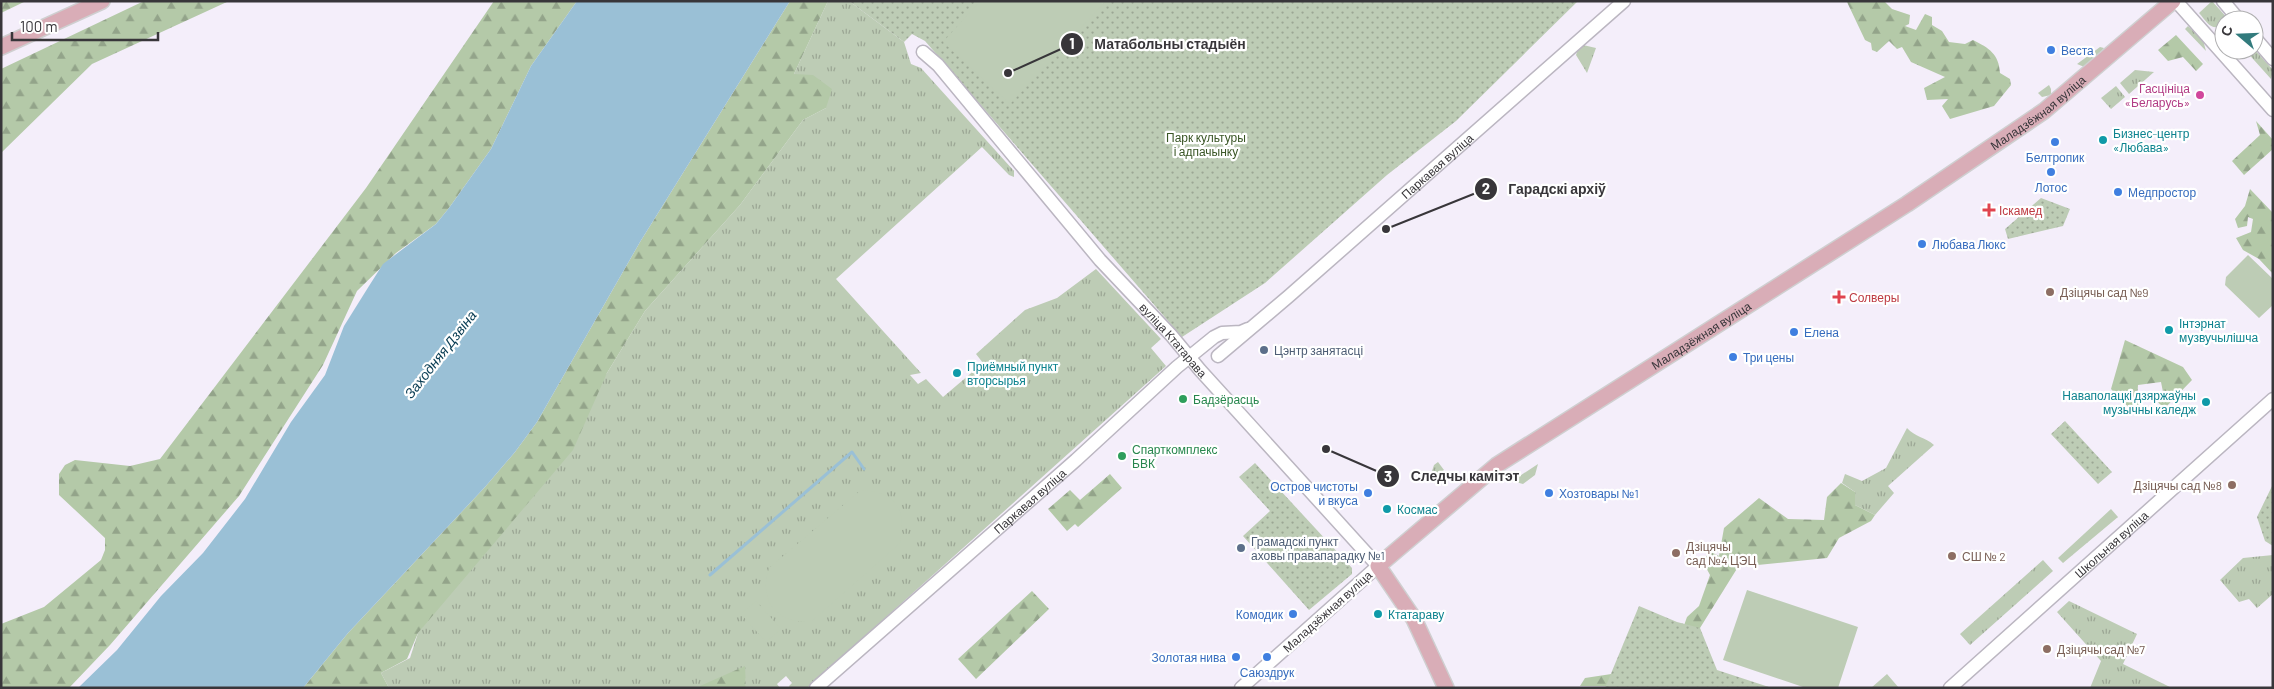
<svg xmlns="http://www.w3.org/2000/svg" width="2274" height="689" font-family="Barlow,sans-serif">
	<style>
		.grass { fill: url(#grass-tufts) }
		.forest { fill: url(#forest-firs) }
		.park { fill: url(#park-dots) }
		.pitch { fill: #bdccb5 }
		.water { fill: #9ac0d6 }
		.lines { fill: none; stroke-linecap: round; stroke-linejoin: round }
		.stream { stroke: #9ac0d6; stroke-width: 3 }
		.minor-casing { stroke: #bbb6c1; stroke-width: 15 }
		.major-casing { stroke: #cfcfd0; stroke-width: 18 }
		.minor { stroke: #fff; stroke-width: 12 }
		.major { stroke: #d9adb7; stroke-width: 15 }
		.shop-dot { fill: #3f7fe0; stroke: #fff; stroke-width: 2 }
		.hotel-dot { fill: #d1479c; stroke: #fff; stroke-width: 2 }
		.culture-dot { fill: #0f9aa8; stroke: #fff; stroke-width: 2 }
		.health-dot { fill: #e0444e; stroke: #fff; stroke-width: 2 }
		.education-dot { fill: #8d6e63; stroke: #fff; stroke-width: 2 }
		.service-dot { fill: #5c6f8a; stroke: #fff; stroke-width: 2 }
		.leisure-dot { fill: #2e9e5b; stroke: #fff; stroke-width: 2 }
		.labels { text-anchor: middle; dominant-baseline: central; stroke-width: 4.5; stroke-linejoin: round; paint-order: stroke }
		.shop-label { font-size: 12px; fill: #366cbe; stroke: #fff; text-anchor: start }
		.hotel-label { font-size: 12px; fill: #b23c85; stroke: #fff; text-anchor: end }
		.street-label { font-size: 12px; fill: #38363a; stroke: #fff }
		.culture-label { font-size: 12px; fill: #0d838f; stroke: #fff; text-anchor: start }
		.park-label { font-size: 12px; fill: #3a5626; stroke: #fff }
		.health-label { font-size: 12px; fill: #be3a42; stroke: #fff; text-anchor: start }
		.education-label { font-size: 12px; fill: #785e54; stroke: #fff; text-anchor: start }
		.service-label { font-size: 12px; fill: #4e5e75; stroke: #fff; text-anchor: start }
		.leisure-label { font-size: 12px; fill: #27864d; stroke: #fff; text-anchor: start }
		.water-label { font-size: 14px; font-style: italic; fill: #073b52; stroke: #fff }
		.leader { fill: none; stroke: #38363a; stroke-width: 2 }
		.callout-dot { fill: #38363a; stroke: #fff; stroke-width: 2 }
		.mark-label { font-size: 15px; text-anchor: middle; font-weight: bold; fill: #fff }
		.callout-label { font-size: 14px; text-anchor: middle; font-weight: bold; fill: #38363a; stroke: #fff; stroke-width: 4.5; stroke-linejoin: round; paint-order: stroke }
	</style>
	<defs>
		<pattern id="grass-tufts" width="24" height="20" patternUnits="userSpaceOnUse" patternTransform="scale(1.25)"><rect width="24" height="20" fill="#bdccb5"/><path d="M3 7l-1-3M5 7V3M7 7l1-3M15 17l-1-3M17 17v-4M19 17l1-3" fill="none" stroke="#9ba694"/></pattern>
		<pattern id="forest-firs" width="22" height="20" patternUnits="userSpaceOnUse" patternTransform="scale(1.25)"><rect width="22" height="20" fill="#b4c9a8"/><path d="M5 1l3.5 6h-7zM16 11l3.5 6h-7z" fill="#93a48a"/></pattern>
		<pattern id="park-dots" width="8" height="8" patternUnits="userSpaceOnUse" patternTransform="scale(1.25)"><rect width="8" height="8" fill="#bdccb5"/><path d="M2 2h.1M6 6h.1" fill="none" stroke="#9ba694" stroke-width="1.8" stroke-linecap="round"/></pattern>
	</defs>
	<rect width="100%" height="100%" fill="#f4eefa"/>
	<path class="grass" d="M828 1H849L904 42 911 64 921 68 1014 171V177L1009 175 982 147 836 279 921 373 910 375 918 384 926 379 943 397 983 363 976 354 1025 310 1057 298 1096 269 1161 339 1151 348 1166 366 807 688H790L789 686 792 683 786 676 777 684 780 688H746L744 667 699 688H389L381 673 410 658 418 633 607 373 645 311 740 205 803 120 826 108 794 74Z
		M2212 1 2229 20H2224V25C2211 32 2207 22 2199 13Z
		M2188 26 2203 40 2206 51 2185 29Z
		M1583 45 1596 48 1587 73 1576 55 1578 49Z
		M2100 47 2104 48 2087 68 2077 64Z
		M2254 49 2273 70 2271 79 2245 50Z
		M2135 70 2154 72 2129 94 2120 83Z
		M2049 85 2051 89V95L2042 97 2038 93Z
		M2116 86 2125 97 2111 109 2101 98Z
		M1907 428C1915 437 1925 437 1934 445L1888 486 1894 493 1875 515 1855 505V492L1842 483 1845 474 1862 481 1886 468Z
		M1438 462 1444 470 1436 477 1431 474 1434 465Z
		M1538 464 1535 475 1523 484 1512 481Z
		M2111 509 2118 517 2063 563 2058 558Z
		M2273 555V594L2257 608 2249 599 2239 602 2220 580 2243 558Z
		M2043 560 2053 571 1970 645 1960 634Z
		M2069 601 2137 634 2123 664 2172 688H2090L2101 661 2057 612Z"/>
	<path class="forest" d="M1 1H26L1 13Z
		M144 1H229L92 64 1 153V69Z
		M494 1H577L531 66 491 149 449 208 436 224 396 253 357 291 323 365 239 496 110 645 69 688H1V624L44 607 101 560 105 550V538L59 495V474L65 465 75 460 130 466 160 459 366 188Z
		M790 1H828L794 74 813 75 832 89 826 108 803 120 740 205 645 311 607 373 573 450 418 633 407 659 381 673 389 688H303L348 633 485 487 515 452 537 422 640 242Z
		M1864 1H1884L1892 9 1910 15 1909 24 1905 26 1916 30 1925 14 1932 17V25L1942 31 1949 42 1965 44 1973 40C1989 48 1999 54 2000 73L2010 79 2011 85 1994 106 1950 119 1942 106 1948 99 1927 100 1924 88 1945 77 1911 62 1902 47 1897 49 1889 41 1877 52 1872 50 1871 43 1865 40 1847 2Z
		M2176 35 2203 64 2196 71 2183 57 2168 61 2158 50Z
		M2256 121 2273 140V149L2244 175 2232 161 2260 135Z
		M2250 189 2273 213V274L2259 259 2243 250 2236 238 2251 232 2253 219 2248 217 2247 226 2238 228 2235 219 2245 206Z
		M2125 340 2183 367 2192 380 2164 409 2158 402 2163 392 2161 382 2138 385 2137 401 2146 414 2137 416 2111 389Z
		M1110 474 1122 488 1078 527 1075 524 1067 531 1048 509 1070 490 1080 500Z
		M1841 483 1855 492V505L1875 515 1871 521 1839 538 1827 558 1738 567 1700 628 1701 638 1715 672 1759 688 1580 686 1585 678 1618 673 1681 634 1687 617 1699 606 1710 575 1702 560 1711 552 1719 556 1724 528 1759 498 1788 519 1824 520 1827 497Z
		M1032 591 1049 609 976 679 958 659Z
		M745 666 746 688H699L700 686Z"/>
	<path class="park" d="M849 1H1578L1456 121 1387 175 1265 283 1182 337 925 41 912 34 904 42Z
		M2041 198 2070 209 2063 226 2008 239 2005 229Z
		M2065 421 2112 472 2098 484 2051 434Z
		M1255 463 1352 568V574L1309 610 1243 536 1270 511 1239 477Z
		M2273 484V546L2265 541 2257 517Z
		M1639 606 1677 622 1700 628 1717 670 1772 688H1605Z"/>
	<path class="pitch" d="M980 1H1106L1010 104 943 42Z
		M2248 255 2273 279V305L2259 318 2225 285 2226 277Z
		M861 490C898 492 906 510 900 543L811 622C777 624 758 601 769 568Z
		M1747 590 1858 627 1838 688H1806L1723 660Z
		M756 601 781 629 766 642 741 614Z
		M1887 674 1899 688H1871Z"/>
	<path class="water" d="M577 1H790L640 242 537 422 515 452 485 487 348 633 303 688H78L117 650 161 596 203 553 245 499 291 422 325 375 344 326 369 286 383 264 436 224 449 208 491 149 531 66Z"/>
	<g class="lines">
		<path class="stream" d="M710 575 852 452 864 469"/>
		<g class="minor-casing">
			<g id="minor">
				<path d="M2176 1 2273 110"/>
				<path d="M2223 1 2239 20"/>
				<path d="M2254 37 2273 59"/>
				<path id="s1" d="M923 52 938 65 1100 260 1171 335 1200 370 1378 566 1241 688"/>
				<path id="s2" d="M1218 356 1289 296 1624 1"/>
				<path id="s3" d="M816 688 1076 460 1177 367 1214 337 1222 333 1241 332 1248 329"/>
				<path id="s4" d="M1950 688 2273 399"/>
			</g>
		</g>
		<g class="major-casing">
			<g id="major">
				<path d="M1 47 102 1"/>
				<path id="s5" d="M1446 688 1414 619 1378 566 1497 465 1907 204 2044 111 2173 1"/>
			</g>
		</g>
		<use href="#minor" class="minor"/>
		<use href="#major" class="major"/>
	</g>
	<g class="shop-dot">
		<circle cx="2051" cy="50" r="5"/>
		<circle cx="2055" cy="142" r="5"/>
		<circle cx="2051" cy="172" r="5"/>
		<circle cx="2118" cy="192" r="5"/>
		<circle cx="1922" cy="244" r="5"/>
		<circle cx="1794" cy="332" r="5"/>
		<circle cx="1733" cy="357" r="5"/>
		<circle cx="1368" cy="493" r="5"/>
		<circle cx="1549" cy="493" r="5"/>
		<circle cx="1293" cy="614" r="5"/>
		<circle cx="1236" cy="657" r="5"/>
		<circle cx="1267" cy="657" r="5"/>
	</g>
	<circle class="hotel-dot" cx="2200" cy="95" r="5"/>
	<g class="culture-dot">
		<circle cx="2103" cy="140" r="5"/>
		<circle cx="2169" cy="330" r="5"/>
		<circle cx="957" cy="373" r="5"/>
		<circle cx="2206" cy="402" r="5"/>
		<circle cx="1387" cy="509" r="5"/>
		<circle cx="1378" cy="614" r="5"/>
	</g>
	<g class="health-dot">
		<path d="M1986.5 202.5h5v5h5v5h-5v5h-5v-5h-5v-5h5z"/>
		<path d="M1836.5 289.5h5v5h5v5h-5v5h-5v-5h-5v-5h5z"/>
	</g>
	<g class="education-dot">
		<circle cx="2050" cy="292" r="5"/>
		<circle cx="2232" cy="485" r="5"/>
		<circle cx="1676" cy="553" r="5"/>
		<circle cx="1952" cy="556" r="5"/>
		<circle cx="2047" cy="649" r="5"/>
	</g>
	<g class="service-dot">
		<circle cx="1264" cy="350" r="5"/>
		<circle cx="1241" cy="548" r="5"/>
	</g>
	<g class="leisure-dot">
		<circle cx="1183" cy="399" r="5"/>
		<circle cx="1122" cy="456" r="5"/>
	</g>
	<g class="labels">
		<g class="shop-label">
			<text x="2061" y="50">Веста</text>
			<text x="2055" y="157" text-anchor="middle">Белтропик</text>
			<text x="2051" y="187" text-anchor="middle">Лотос</text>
			<text x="2128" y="192">Медпростор</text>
			<text x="1932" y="244">Любава Люкс</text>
			<text x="1804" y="332">Елена</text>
			<text x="1743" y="357">Три цены</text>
			<text x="1358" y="486" text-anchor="end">Остров чистоты<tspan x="1358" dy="14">и вкуса</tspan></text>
			<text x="1559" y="493">Хозтовары №1</text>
			<text x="1283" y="614" text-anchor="end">Комодик</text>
			<text x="1226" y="657" text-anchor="end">Золотая нива</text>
			<text x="1267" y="672" text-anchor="middle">Саюздрук</text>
		</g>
		<g class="hotel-label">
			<text x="2190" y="88">Гасцініца<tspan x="2190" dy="14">«Беларусь»</tspan></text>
		</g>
		<g class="street-label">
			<text stroke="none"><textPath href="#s5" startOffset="942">Маладзёжная вуліца</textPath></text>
			<text stroke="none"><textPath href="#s2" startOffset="290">Паркавая вуліца</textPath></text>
			<text stroke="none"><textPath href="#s5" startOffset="538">Маладзёжная вуліца</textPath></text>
			<text stroke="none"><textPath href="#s1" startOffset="382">вуліца Ктатарава</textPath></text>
			<text stroke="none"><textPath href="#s3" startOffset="284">Паркавая вуліца</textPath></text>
			<text stroke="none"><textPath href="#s4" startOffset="216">Школьная вуліца</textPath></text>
			<text transform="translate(1327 611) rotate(-42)">Маладзёжная вуліца</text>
		</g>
		<g class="culture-label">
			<text x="2113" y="133">Бизнес-центр<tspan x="2113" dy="14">«Любава»</tspan></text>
			<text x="2179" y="323">Інтэрнат<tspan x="2179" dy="14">музвучылішча</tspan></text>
			<text x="967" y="366">Приёмный пункт<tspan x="967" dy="14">вторсырья</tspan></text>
			<text x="2196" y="395" text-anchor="end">Наваполацкі дзяржаўны<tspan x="2196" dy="14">музычны каледж</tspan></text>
			<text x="1397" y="509">Космас</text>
			<text x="1388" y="614">Ктатараву</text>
		</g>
		<g class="park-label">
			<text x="1206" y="137">Парк культуры<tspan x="1206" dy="14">і адпачынку</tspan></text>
		</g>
		<g class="health-label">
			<text x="1999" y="210">Іскамед</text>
			<text x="1849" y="297">Солверы</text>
		</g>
		<g class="education-label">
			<text x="2060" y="292">Дзіцячы сад №9</text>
			<text x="2222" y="485" text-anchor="end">Дзіцячы сад №8</text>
			<text x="1686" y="546">Дзіцячы<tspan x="1686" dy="14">сад №4 ЦЭЦ</tspan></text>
			<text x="1962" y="556">СШ № 2</text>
			<text x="2057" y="649">Дзіцячы сад №7</text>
		</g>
		<g class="service-label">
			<text x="1274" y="350">Цэнтр занятасці</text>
			<text x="1251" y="541">Грамадскі пункт<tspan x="1251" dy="14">аховы правапарадку №1</tspan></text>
		</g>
		<g class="leisure-label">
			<text x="1193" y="399">Бадзёрасць</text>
			<text x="1132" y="449">Спарткомплекс<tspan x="1132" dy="14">БВК</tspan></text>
		</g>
		<g class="water-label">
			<text transform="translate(440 354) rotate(-52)">Заходняя Дзвіна</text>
		</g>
	</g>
	<path class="leader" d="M1008 73L1072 44M1386 229L1486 189M1326 449L1388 476"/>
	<g class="callout-dot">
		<circle cx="1008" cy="73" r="5"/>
		<circle cx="1386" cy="229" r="5"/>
		<circle cx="1326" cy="449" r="5"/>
		<circle cx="1072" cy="44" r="12"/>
		<circle cx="1486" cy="189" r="12"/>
		<circle cx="1388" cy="476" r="12"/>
	</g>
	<g class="mark-label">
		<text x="1072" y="49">1</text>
		<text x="1486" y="194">2</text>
		<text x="1388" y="482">3</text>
	</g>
	<g class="callout-label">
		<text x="1170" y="49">Матабольны стадыён</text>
		<text x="1557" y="194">Гарадскі архіў</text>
		<text x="1465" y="481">Следчы камітэт</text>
	</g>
	<rect width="2274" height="689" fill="none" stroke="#38363a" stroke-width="5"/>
	<g transform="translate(2239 35) rotate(289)"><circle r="24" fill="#ffffff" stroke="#afafb0"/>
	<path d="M0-4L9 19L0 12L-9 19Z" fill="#327b7d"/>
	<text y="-8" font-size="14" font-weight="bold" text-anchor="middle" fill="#38363a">С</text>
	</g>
	<path d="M12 32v8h146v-8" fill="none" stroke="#38363a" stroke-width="2.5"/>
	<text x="20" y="32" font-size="15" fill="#38363a" stroke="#ffffff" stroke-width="4" paint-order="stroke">100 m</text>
</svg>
